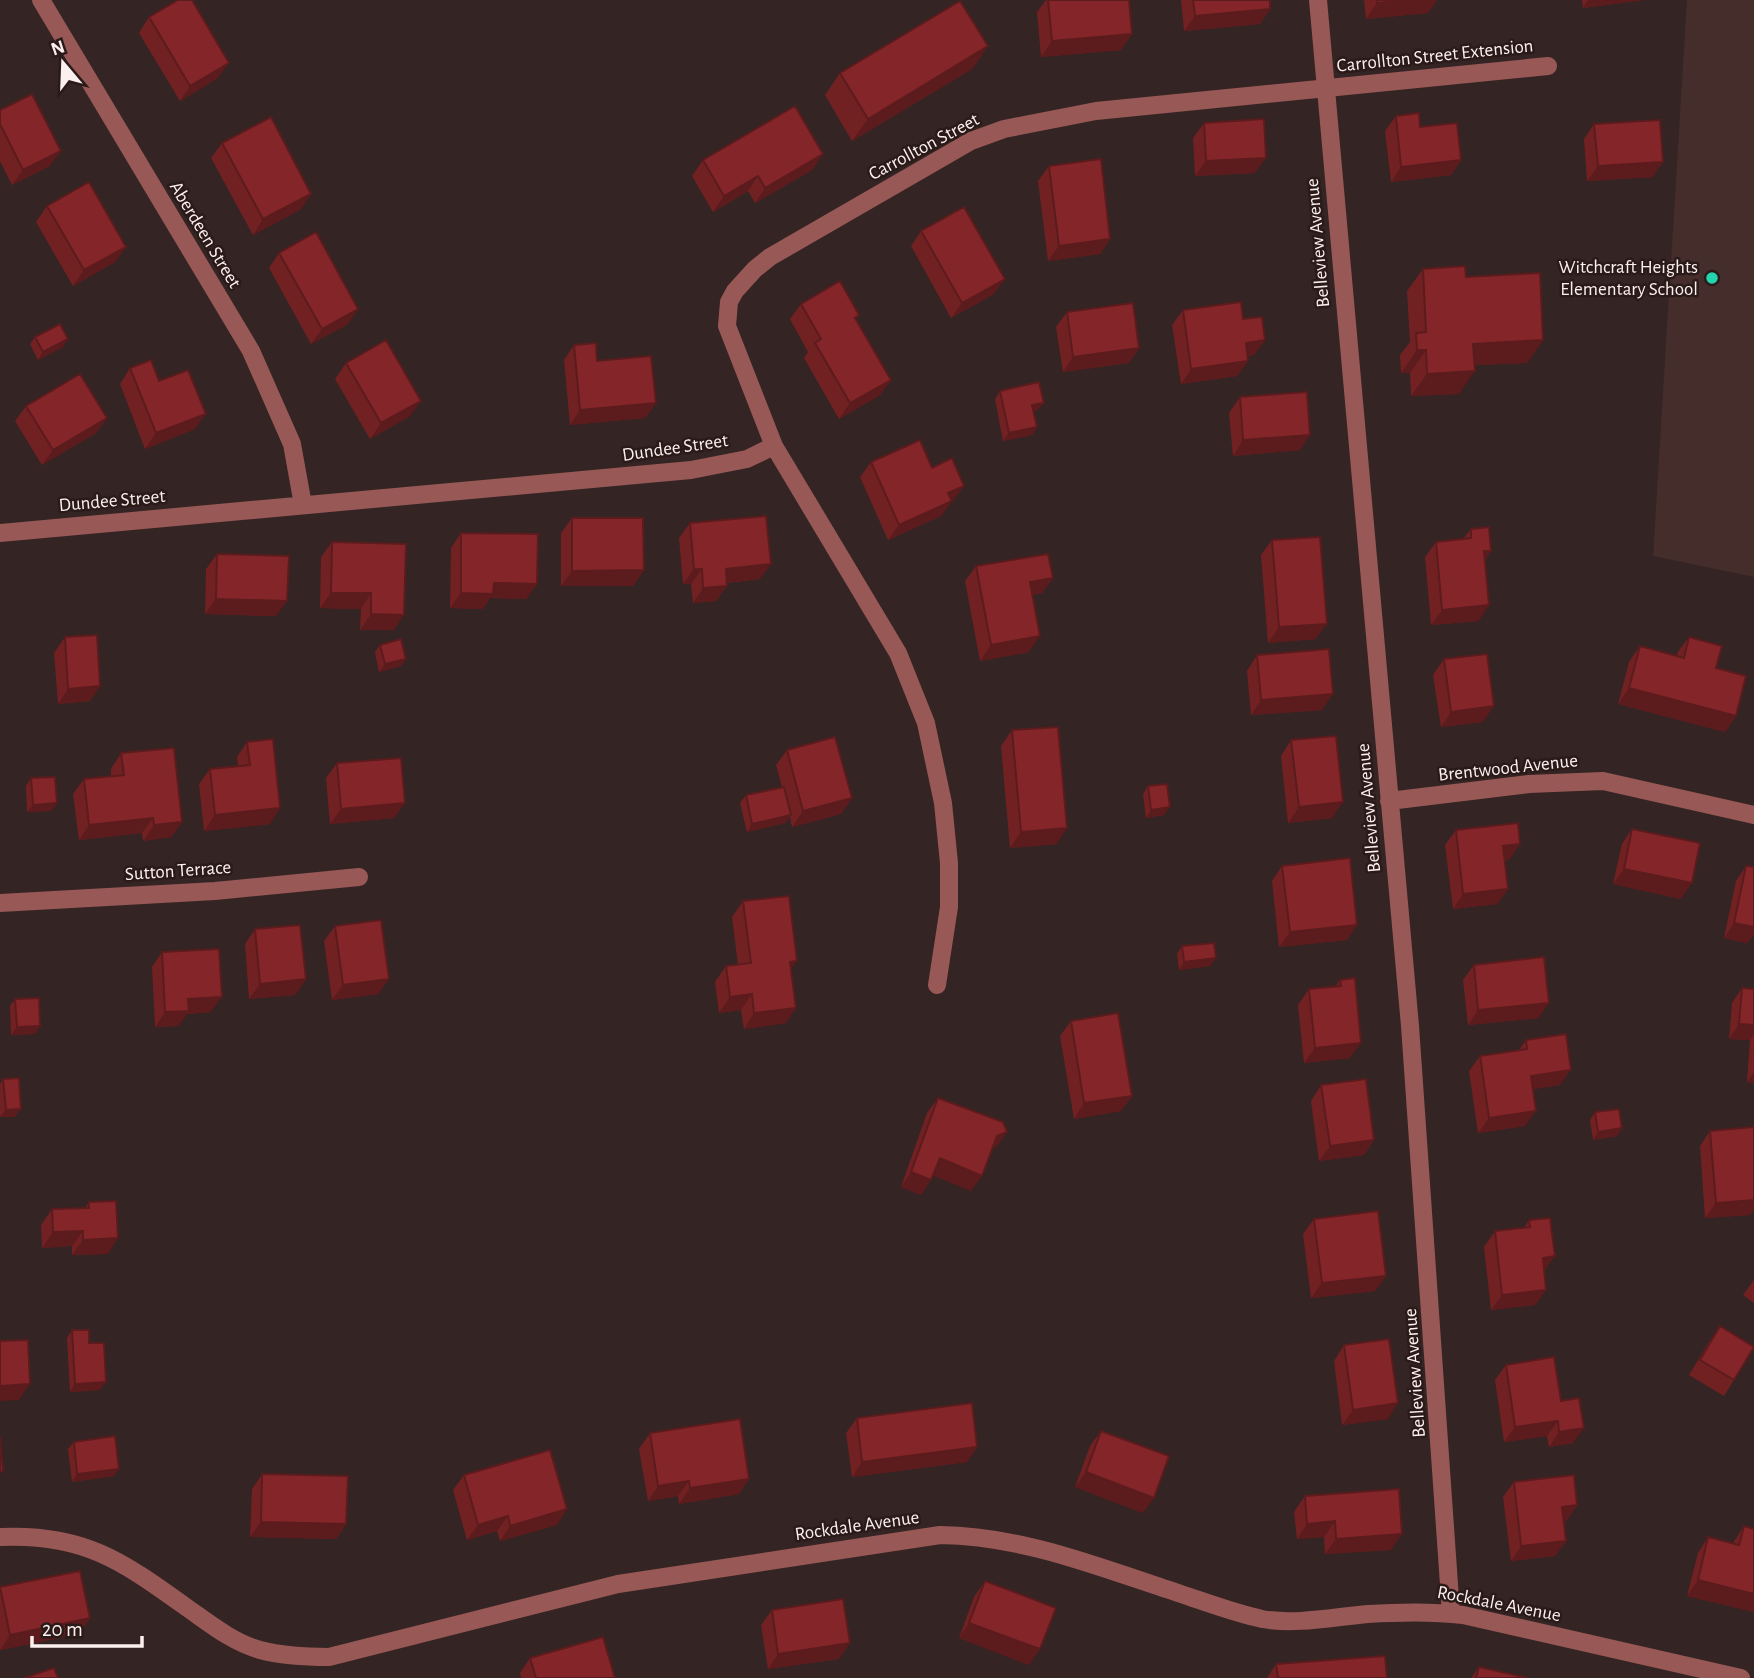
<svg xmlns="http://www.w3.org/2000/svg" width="1754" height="1678" font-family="'Alegreya Sans',sans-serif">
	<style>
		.built { fill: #442d2b }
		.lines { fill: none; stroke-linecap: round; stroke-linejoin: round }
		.minor { stroke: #985855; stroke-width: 18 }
		.wall { fill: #722123 }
		.shaded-wall { fill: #5c1b1d }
		.building { fill: #842629; stroke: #5c1b1d; stroke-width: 2 }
		.poi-dot { fill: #22d5af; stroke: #2a1b19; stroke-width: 2.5 }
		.labels { text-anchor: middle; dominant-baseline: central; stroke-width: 5; stroke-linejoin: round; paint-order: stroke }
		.street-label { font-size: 19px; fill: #fcf0ef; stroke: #2a1b19 }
		.poi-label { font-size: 19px; fill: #fcf0ef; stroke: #2a1b19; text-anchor: end }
	</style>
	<rect width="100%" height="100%" fill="#342423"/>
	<path class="built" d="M1687 0H1754V577L1653 556Z"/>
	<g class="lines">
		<path class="minor" d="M41 0 251 351 292 444 303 505
			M1318 0 1410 1026 1451 1613
			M0 533 691 470 747 459 774 446
			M1389 801 1529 784 1603 781 1754 815
			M0 903 215 891 359 877
			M937 985 949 907V863L943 803 926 723 898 653 774 446 727 326 729 302 735 291 755 269 770 257 971 141 1004 129 1096 111 1548 66
			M0 1537C83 1533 122 1561 186 1607 209 1623 232 1642 260 1650 283 1656 306 1657 329 1657L618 1584 940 1535C1024 1536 1101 1568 1181 1594 1208 1603 1234 1613 1262 1619 1297 1625 1333 1617 1368 1614 1400 1612 1430 1611 1463 1615L1741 1678"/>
	</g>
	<path class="wall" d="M1046 0H1129L1121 50 1041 57 1037 12Z
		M1181 0H1270V9L1260 24 1184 31Z
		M1364 0H1437L1428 13 1366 19Z
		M1582 0H1644L1583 8Z
		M149 17 218 78 180 101 139 33Z
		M988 46 972 69 852 141 825 95 840 73Z
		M0 110 50 166 12 185 0 161Z
		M1396 116 1420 127 1461 160 1451 175 1391 182 1385 131Z
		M1204 123 1255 173 1195 176 1193 138Z
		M1594 124 1653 177 1587 181 1584 139Z
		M222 143 311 194 301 209 253 235 211 158Z
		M823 154 812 170 755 203 748 191 713 212 692 176 703 160Z
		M1049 166 1110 239 1100 254 1048 261 1038 181Z
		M47 206 115 262 73 286 36 222Z
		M921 231 994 294 951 318 911 246Z
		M279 253 348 324 311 344 269 268Z
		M1423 269 1466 277 1543 340 1527 363 1474 365 1459 394 1411 396 1410 373H1401L1400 355 1410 342 1407 291Z
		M801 304 856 320 891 380 880 395 839 419 804 358 808 352 790 319Z
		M1183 310 1243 319 1265 340 1254 355 1248 356V361L1237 376 1181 384 1172 325Z
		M1067 312 1139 348 1129 363 1063 372 1056 327Z
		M35 337 63 347 38 360 30 344Z
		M574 345 656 403 645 418 570 425 564 360Z
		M346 363 410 416 370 439 335 379Z
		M130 368 159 381 195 429 145 449 120 384Z
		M1000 391 1038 410 1034 411 1037 427 1032 435 1003 441 995 399Z
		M1240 397 1300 450 1233 456 1229 413Z
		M26 406 107 418 96 433 42 465 15 421Z
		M871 462 932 468 954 501 951 502 941 516 888 540 860 477Z
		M572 518 644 570 633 586H561V533Z
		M690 523 760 579 727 583V586L716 601 693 603 691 584H683L679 538Z
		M1471 529 1491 551 1485 560 1479 621 1431 625 1425 557 1436 542 1463 539Z
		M461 533 537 584 526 599 490 598 483 609 450 608 451 548Z
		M1272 540 1316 639 1268 643 1261 555Z
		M332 542 406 544 394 630H360L361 609 320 608 321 557Z
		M217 554 276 616 205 614 206 569Z
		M976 566 1053 578 1042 593 1032 595 1029 652 980 661 965 581Z
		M65 637 100 686 90 701 58 704 54 653Z
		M1689 637 1716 668 1736 716 1725 732 1618 704 1629 662 1640 646 1677 657 1678 652Z
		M380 645 406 659 401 666 379 672 375 652Z
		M1257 655 1322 710 1251 715 1247 671Z
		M1444 659 1483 722 1441 727 1433 675Z
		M1012 730 1057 844 1010 848 1001 746Z
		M1291 740 1332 818 1288 823 1281 756Z
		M247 742 280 808 270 824 204 831 199 784 210 769 238 766 237 757Z
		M787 750 852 798 841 814 792 827 790 817 785 823 747 832 740 803 746 795 782 787 776 765Z
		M121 753 182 822 171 837 143 841 142 833 79 840 73 794 84 779 111 776V769Z
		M337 763 405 803 394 818 330 824 326 778Z
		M31 778 57 803 51 811 27 812 26 786Z
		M1148 786 1164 815 1146 818 1143 794Z
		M1632 829 1681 899 1613 884 1622 844Z
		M1456 830 1510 859 1505 860 1508 889 1497 904 1453 909 1445 845Z
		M1282 866 1357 925 1347 940 1279 947 1272 881Z
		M1746 866 1754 867V934L1747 943 1724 938 1736 881Z
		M743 901 791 969 786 1023 744 1029 741 1010 719 1013 715 982 726 966 738 965 732 917Z
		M335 926 389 979 378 994 332 1000 324 941Z
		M255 929 306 979 295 995 249 999 245 944Z
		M1182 946 1210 966 1179 970 1177 954Z
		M162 952 211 1012 187 1014 178 1026 155 1027 152 967Z
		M1474 965 1549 1003 1538 1018 1468 1025 1463 980Z
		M1340 980 1350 1058 1304 1063 1298 1005 1309 989 1335 987Z
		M1742 988 1754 989V1083L1747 1082 1750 1040 1729 1039 1732 1003Z
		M15 999 40 1026 35 1034 11 1035 10 1006Z
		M1071 1021 1132 1096 1121 1111 1074 1119 1060 1036Z
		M1526 1040 1560 1085 1533 1089 1525 1126 1478 1133 1469 1071 1480 1056 1519 1050Z
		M3 1079 15 1117H0V1084Z
		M1321 1085 1374 1140 1364 1155 1319 1161 1311 1101Z
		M938 1098 1007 1132 996 1147 992 1149 971 1191 933 1175 921 1195 901 1187 927 1113Z
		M1595 1112 1622 1128 1617 1136 1593 1140 1590 1120Z
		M1754 1127V1209L1750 1215 1705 1218 1700 1146 1710 1131Z
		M89 1202 108 1254 72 1255V1246L42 1248 41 1225 52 1209 85 1208Z
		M1314 1219 1386 1276 1375 1291 1311 1298 1303 1234Z
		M1529 1220 1544 1271 1546 1290 1535 1305 1491 1310 1484 1247 1495 1231 1524 1228Z
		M1754 1280V1303L1743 1295Z
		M1720 1326 1734 1380 1724 1396 1689 1375 1709 1342Z
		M72 1330 89 1343 100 1390 70 1392 67 1338Z
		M1344 1345 1388 1419 1342 1425 1334 1361Z
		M1506 1365 1561 1401 1573 1443 1549 1447 1547 1436 1504 1442 1495 1380Z
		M857 1418 977 1447 967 1462 852 1477 846 1433Z
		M1101 1431 1143 1513 1075 1487 1090 1446Z
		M650 1433 749 1479 739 1494 679 1504 678 1496 648 1501 639 1449Z
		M74 1442 114 1476 72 1482 68 1449Z
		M262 1474 346 1524 336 1539 250 1537 252 1489Z
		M464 1475 557 1525 500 1541 497 1531 467 1540 453 1490Z
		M1514 1482 1577 1505 1567 1520 1564 1521 1566 1541 1555 1556 1511 1561 1503 1497Z
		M1305 1496 1391 1550 1325 1554 1324 1537 1297 1539 1294 1512Z
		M1744 1526 1754 1529V1612L1687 1596 1698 1553 1708 1537 1733 1543Z
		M985 1581 1040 1649 1029 1665 959 1638 974 1597Z
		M0 1587 90 1618 79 1634 0 1650Z
		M772 1610 839 1659 768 1669 761 1625Z
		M530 1658 615 1678H521L520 1673Z
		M1276 1664 1387 1678H1267Z
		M1479 1667 1528 1678H1471Z"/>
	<path class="shaded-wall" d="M1412 0H1437L1428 13 1366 19 1377 3Z
		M1588 0H1644L1583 8Z
		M1270 9 1260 24 1184 31 1195 16Z
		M1132 34 1121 50 1041 57 1052 41Z
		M988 46 972 69 852 141 868 119Z
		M229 63 218 78 180 101 190 86Z
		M61 151 50 166 12 185 23 170Z
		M823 154 812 170 755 203 765 188Z
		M1266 158 1255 173 1195 176 1206 161Z
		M1461 160 1451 175 1391 182 1401 167Z
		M1663 162 1653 177 1587 181 1598 166Z
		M758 176 748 191 713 212 724 196Z
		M311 194 301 209 253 235 263 219Z
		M1110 239 1100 254 1048 261 1059 246Z
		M126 247 115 262 73 286 84 270Z
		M1005 279 994 294 951 318 962 303Z
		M358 309 348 324 311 344 322 329Z
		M68 339 63 347 38 360 43 352Z
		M1265 340 1254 355 1235 358 1246 343Z
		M1543 340 1527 363 1457 366 1473 344Z
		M1139 348 1129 363 1063 372 1073 357Z
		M1417 350H1426L1410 373H1401Z
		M1248 361 1237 376 1181 384 1191 369Z
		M1475 371 1459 394 1411 396 1427 374Z
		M891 380 880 395 839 419 850 403Z
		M421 401 410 416 370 439 381 423Z
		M656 403 645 418 570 425 580 410Z
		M1044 403 1038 410 1027 413 1032 405Z
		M206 414 195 429 145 449 156 433Z
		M107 418 96 433 42 465 53 450Z
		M1037 427 1032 435 1003 441 1009 433Z
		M1310 435 1300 450 1233 456 1243 440Z
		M964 486 941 516 888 540 899 525 948 493Z
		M1484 551H1491L1480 566Z
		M771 564 760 579 715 584 726 569Z
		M694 569H702L691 584H683Z
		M644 570 633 586H561L572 571Z
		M1053 578 1042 593 1019 597 1030 582Z
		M494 583 537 584 526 599 490 598 483 609 450 608 461 593Z
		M727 586 716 601 693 603 703 588Z
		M331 593H371L361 609 320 608Z
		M216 599 287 601 276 616 205 614Z
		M1489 605 1479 621 1431 625 1442 610Z
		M371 614 404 615 394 630H360Z
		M1327 624 1316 639 1268 643 1279 627Z
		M1040 636 1029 652 980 661 991 645Z
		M406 659 401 666 379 672 385 664Z
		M100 686 90 701 58 704 68 689Z
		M1629 688 1736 716 1725 732 1618 704Z
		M1333 694 1322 710 1251 715 1261 700Z
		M1494 706 1483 722 1441 727 1451 712Z
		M852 798 841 814 792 827 803 811Z
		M1343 802 1332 818 1288 823 1299 807Z
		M57 803 51 811 27 812 33 805Z
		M405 803 394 818 330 824 341 809Z
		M1170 807 1164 815 1146 818 1151 810Z
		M280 808 270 824 204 831 215 815Z
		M791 815 785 823 747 832 752 824Z
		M153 818 142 833 79 840 89 825Z
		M182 822 171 837 143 841 154 825Z
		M1067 828 1057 844 1010 848 1021 832Z
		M1520 844 1510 859 1493 861 1503 846Z
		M1624 869 1692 883 1681 899 1613 884Z
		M1508 889 1497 904 1453 909 1463 894Z
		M1734 923 1754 926V934L1747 943 1724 938Z
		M1357 925 1347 940 1279 947 1290 932Z
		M1216 958 1210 966 1179 970 1184 962Z
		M797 961 786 976 790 962Z
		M306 979 295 995 249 999 260 984Z
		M389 979 378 994 332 1000 343 985Z
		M752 994 741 1010 719 1013 730 997Z
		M222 997 211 1012 187 1014 178 1026 155 1027 165 1012 188 999Z
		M1549 1003 1538 1018 1468 1025 1478 1010Z
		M796 1008 786 1023 744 1029 754 1013Z
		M1739 1024 1754 1025V1035L1750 1040 1729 1039Z
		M40 1026 35 1034 11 1035 17 1027Z
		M1361 1043 1350 1058 1304 1063 1315 1048Z
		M1571 1070 1560 1085 1520 1091 1531 1076Z
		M1754 1072V1083L1747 1082Z
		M1132 1096 1121 1111 1074 1119 1084 1103Z
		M21 1109 15 1117H0L6 1110Z
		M1536 1111 1525 1126 1478 1133 1489 1118Z
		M1622 1128 1617 1136 1593 1140 1598 1132Z
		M1007 1132 996 1147 986 1152 997 1136Z
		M1374 1140 1364 1155 1319 1161 1330 1146Z
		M940 1158 982 1176 971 1191 929 1174Z
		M911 1172 931 1180 921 1195 901 1187Z
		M1754 1200V1209L1750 1215 1705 1218 1716 1203Z
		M83 1231 72 1246 42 1248 53 1232Z
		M118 1238 108 1254 72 1255 83 1240Z
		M1555 1256 1544 1271 1543 1258Z
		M1386 1276 1375 1291 1311 1298 1322 1283Z
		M1546 1290 1535 1305 1491 1310 1502 1295Z
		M106 1382 100 1390 70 1392 75 1384Z
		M30 1384 19 1400 0 1401V1386Z
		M1398 1403 1388 1419 1342 1425 1353 1410Z
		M1558 1421 1547 1436 1504 1442 1515 1427Z
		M1584 1428 1573 1443 1549 1447 1559 1432Z
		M977 1447 967 1462 852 1477 862 1462Z
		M119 1469 114 1476 72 1482 77 1474Z
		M1086 1472 1154 1498 1143 1513 1075 1487Z
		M749 1479 739 1494 679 1504 690 1488Z
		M689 1481 678 1496 648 1501 658 1486Z
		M1577 1505 1567 1520 1551 1522 1562 1507Z
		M567 1509 557 1525 500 1541 510 1526Z
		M508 1516 497 1531 467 1540 478 1525Z
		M1335 1521 1324 1537 1297 1539 1307 1524Z
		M261 1522 346 1524 336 1539 250 1537Z
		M1402 1534 1391 1550 1325 1554 1336 1539Z
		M1566 1541 1555 1556 1511 1561 1521 1546Z
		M1698 1580 1754 1594V1612L1687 1596Z
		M90 1618 79 1634 0 1650 10 1635Z
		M969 1623 1040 1649 1029 1665 959 1638Z
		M850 1643 839 1659 768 1669 778 1654Z"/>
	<path class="building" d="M178 0H192L229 63 190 86 149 17Z
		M1048 0H1129L1132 34 1052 41Z
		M1193 0H1270V9L1195 16Z
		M1377 0H1412L1377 3Z
		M960 1 988 46 868 119 840 73Z
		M32 94 61 151 23 170 0 124V110Z
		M795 106 823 154 765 188 758 176 724 196 703 160Z
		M1419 113 1420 127 1457 123 1461 160 1401 167 1396 116Z
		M271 117 311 194 263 219 222 143Z
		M1264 119 1266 158 1206 161 1204 123Z
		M1660 120 1663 162 1598 166 1594 124Z
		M1101 159 1110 239 1059 246 1049 166Z
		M89 182 126 247 84 270 47 206Z
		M964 207 1005 279 962 303 921 231Z
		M316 232 358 309 322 329 279 253Z
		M1465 266 1466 277 1540 273 1543 340 1473 344 1475 371 1427 374 1426 350H1417L1416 333 1426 332 1423 269Z
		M840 281 859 315 855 318 891 380 850 403 815 343 821 339 801 304Z
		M1241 302 1243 319 1262 317 1265 340 1246 343 1248 361 1191 369 1183 310Z
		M1133 303 1139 348 1073 357 1067 312Z
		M60 324 68 339 43 352 35 337Z
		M386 340 421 401 381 423 346 363Z
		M596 343 597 361 651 356 656 403 580 410 574 345Z
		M151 360 159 381 188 370 206 414 156 433 130 368Z
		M80 374 107 418 53 450 26 406Z
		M1039 382 1044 403 1032 405 1037 427 1009 433 1000 391Z
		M1307 392 1310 435 1243 440 1240 397Z
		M920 440 932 468 952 458 964 486 948 493 952 501 899 525 871 462Z
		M766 516 771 564 726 569 727 586 703 588 702 569H694L690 523Z
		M572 518H643L644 570 572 571Z
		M1489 527 1491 551H1484L1489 605 1442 610 1436 542 1471 538V529Z
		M461 533 538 534 537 584 494 583 493 594 461 593Z
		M1320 537 1327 624 1279 627 1272 540Z
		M332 542 406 544 404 615 371 614V593H331Z
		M217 554 289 556 287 601 216 599Z
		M1048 554 1053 578 1030 582 1040 636 991 645 976 566Z
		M97 635 100 686 68 689 65 637Z
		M1689 637 1722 646 1716 668 1746 676 1736 716 1629 688 1640 646 1684 658Z
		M401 639 406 659 385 664 380 645Z
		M1329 649 1333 694 1261 700 1257 655Z
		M1487 654 1494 706 1451 712 1444 659Z
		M1058 727 1067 828 1021 832 1012 730Z
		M1336 736 1343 802 1299 807 1291 740Z
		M835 737 852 798 803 811 787 750Z
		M273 739 280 808 215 815 210 769 250 765 247 742Z
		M174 748 182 822 154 825 153 818 89 825 84 779 124 775 121 753Z
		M401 758 405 803 341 809 337 763Z
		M55 777 57 803 33 805 31 778Z
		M1167 784 1170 807 1151 810 1148 786Z
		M784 787 791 815 752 824 746 795Z
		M1518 823 1520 844 1503 846 1508 889 1463 894 1456 830Z
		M1632 829 1700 843 1692 883 1624 869Z
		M1350 858 1357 925 1290 932 1282 866Z
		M1746 866 1754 867V927L1734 923Z
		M789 896 797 961 790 962 796 1008 754 1013 752 994 730 997 726 966 751 963 743 901Z
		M381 920 389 979 343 985 335 926Z
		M300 925 306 979 260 984 255 929Z
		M1214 943 1216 958 1184 962 1182 946Z
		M219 949 222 997 188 999 189 1011 165 1012 162 952Z
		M1544 957 1549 1003 1478 1010 1474 965Z
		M1355 978 1361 1043 1315 1048 1309 989 1341 986 1340 980Z
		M1742 988 1754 989V1025L1739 1024Z
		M39 998 40 1026 17 1027 15 999Z
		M1118 1013 1132 1096 1084 1103 1071 1021Z
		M1566 1034 1571 1070 1531 1076 1536 1111 1489 1118 1480 1056 1527 1049 1526 1040Z
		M19 1078 21 1109 6 1110 3 1079Z
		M1366 1079 1374 1140 1330 1146 1321 1085Z
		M938 1098 1003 1122 1007 1132 997 1136 982 1176 940 1158 931 1180 911 1172Z
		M1619 1109 1622 1128 1598 1132 1595 1112Z
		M1754 1127V1200L1716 1203 1710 1131Z
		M116 1201 118 1238 83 1240V1231L53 1232 52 1209 89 1208V1202Z
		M1378 1211 1386 1276 1322 1283 1314 1219Z
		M1550 1218 1555 1256 1543 1258 1546 1290 1502 1295 1495 1231 1530 1227 1529 1220Z
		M1720 1326 1754 1347 1734 1380 1700 1360Z
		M72 1330H89V1343H104L106 1382 75 1384Z
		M1389 1339 1398 1403 1353 1410 1344 1345Z
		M28 1340 30 1384 0 1386V1341Z
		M1554 1357 1561 1401 1579 1398 1584 1428 1559 1432 1558 1421 1515 1427 1506 1365Z
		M972 1403 977 1447 862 1462 857 1418Z
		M740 1419 749 1479 690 1488 689 1481 658 1486 650 1433Z
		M1101 1431 1169 1456 1154 1498 1086 1472Z
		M115 1436 119 1469 77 1474 74 1442Z
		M0 1437 3 1471 0 1472Z
		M550 1450 567 1509 510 1526 508 1516 478 1525 464 1475Z
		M262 1474 348 1476 346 1524 261 1522Z
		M1574 1475 1577 1505 1562 1507 1566 1541 1521 1546 1514 1482Z
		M1399 1489 1402 1534 1336 1539 1335 1521 1307 1524 1305 1496Z
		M1744 1526 1754 1529V1594L1698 1580 1708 1537 1739 1545Z
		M80 1571 90 1618 10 1635 0 1587Z
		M985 1581 1056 1608 1040 1649 969 1623Z
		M843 1599 850 1643 778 1654 772 1610Z
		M603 1637 615 1678H536L530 1658Z
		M1385 1656 1387 1678H1278L1276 1664Z
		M1479 1667 1528 1678H1476Z
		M54 1668 58 1678H24Z"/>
	<circle class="poi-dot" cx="1712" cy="278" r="7"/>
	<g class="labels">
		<g class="street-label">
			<text transform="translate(1435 56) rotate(-6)">Carrollton Street Extension</text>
			<text transform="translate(924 147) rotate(-28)">Carrollton Street</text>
			<text transform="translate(205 235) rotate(59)">Aberdeen Street</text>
			<text transform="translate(1318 243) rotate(-95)">Belleview Avenue</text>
			<text transform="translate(675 448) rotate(-8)">Dundee Street</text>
			<text transform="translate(112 501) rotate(-5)">Dundee Street</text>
			<text transform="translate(1508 768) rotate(-6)">Brentwood Avenue</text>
			<text transform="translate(1369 808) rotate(-95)">Belleview Avenue</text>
			<text transform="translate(178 871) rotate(-4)">Sutton Terrace</text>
			<text transform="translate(1415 1373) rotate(-94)">Belleview Avenue</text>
			<text transform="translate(857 1526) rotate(-8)">Rockdale Avenue</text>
			<text transform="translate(1499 1604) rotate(11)">Rockdale Avenue</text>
		</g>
		<g class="poi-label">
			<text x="1698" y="267">Witchcraft Heights<tspan x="1698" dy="22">Elementary School</tspan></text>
		</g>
	</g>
	<g transform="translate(63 63) rotate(341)" stroke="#2a1b19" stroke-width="5" paint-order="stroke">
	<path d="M0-5L12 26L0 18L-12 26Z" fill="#fcf0ef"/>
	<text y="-10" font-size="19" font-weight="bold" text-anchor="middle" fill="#fcf0ef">N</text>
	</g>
	<path d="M32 1636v10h110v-10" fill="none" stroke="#fcf0ef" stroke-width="3.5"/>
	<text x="42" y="1636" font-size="21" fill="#fcf0ef" stroke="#2a1b19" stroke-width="5" paint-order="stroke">20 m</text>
</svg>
